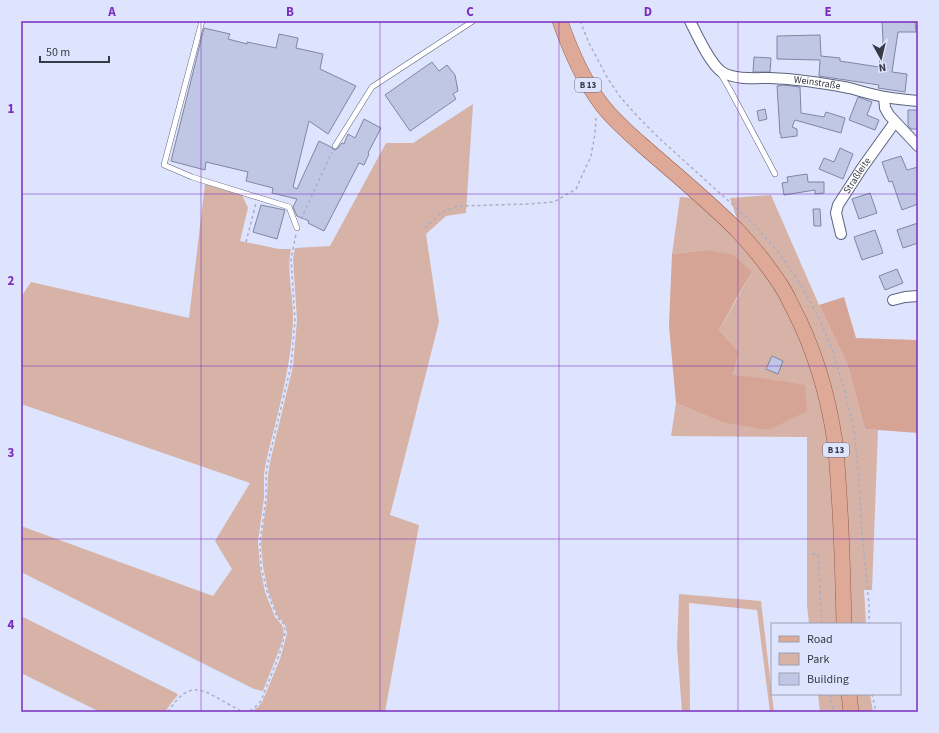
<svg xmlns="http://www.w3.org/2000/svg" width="939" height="733" font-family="'Source Sans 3',sans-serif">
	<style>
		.green { fill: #d7b3a7 }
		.forest { fill: #d5a494 }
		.building { fill: #bfc7e5; stroke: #7f86a2 }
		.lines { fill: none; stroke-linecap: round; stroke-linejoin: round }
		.lane-casing { stroke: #5d637e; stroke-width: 6 }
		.street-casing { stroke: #5d637e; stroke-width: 12 }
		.primary-casing { stroke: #955c4c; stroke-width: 16 }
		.path { stroke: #a9aec3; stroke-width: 1.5; stroke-dasharray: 3 3; stroke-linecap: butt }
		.lane { stroke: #fff; stroke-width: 5 }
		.street { stroke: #fff; stroke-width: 10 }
		.primary { stroke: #dea996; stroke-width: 15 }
		.grid { fill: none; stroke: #7b2cbf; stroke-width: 1; stroke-opacity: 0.55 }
		.labels { text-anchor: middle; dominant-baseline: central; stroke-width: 3; stroke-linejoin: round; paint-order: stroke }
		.shield { fill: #dee4fd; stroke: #696d7d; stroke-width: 1 }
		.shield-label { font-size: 9px; font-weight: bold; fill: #373a46 }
		.street-label { font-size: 10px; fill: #373a46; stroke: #dee4fd }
		.neatline { fill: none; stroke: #7b2cbf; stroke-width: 1.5 }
		.grid-label { font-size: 13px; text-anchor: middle; font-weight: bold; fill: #7b2cbf }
	</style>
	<rect width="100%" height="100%" fill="#dee4fd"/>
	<path class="green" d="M473 104 466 213 446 216 426 234 439 322 390 515 419 525 385 712H251L258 707 262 702 266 693 280 659 287 634 285 624 278 617 268 591 263 567 261 542 267 498 268 475 270 462 293 366 297 320 293 259 295 248 330 246 386 143H413Z
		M205 184 242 195 248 208 240 241 279 249H291C286 273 294 297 293 321 291 369 277 415 266 462L264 475V498L258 542 260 567 265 592 275 617 282 625 284 634 281 645 263 691 254 689 21 572V526L213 596 232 569 215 541 250 483 21 404V297L31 282 189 318Z
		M771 195 819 305 847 363 865 429 878 430 872 590H864L865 605 866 624H849L843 456 787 283 737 219 730 198Z
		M680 197 696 198 726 224 780 291 811 360 826 428 833 485 839 624H809L807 605V437L671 436 676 403 721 422 739 352 719 330 752 272 706 250 672 254Z
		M679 594 761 601 774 712H770L757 610 689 603 690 712H682L677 647Z
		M21 616 176 693 178 695 172 702 165 712H100L21 673Z
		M818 694H844L847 712H820Z
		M855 694H870L873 712H858Z"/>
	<path class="forest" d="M706 250 734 255 752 272 736 299 719 330 739 352 733 375 761 378 805 385 807 411 769 430 721 422 676 403 669 326 672 254Z
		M844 297 856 338 918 340V433L865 429 847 363 819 305Z"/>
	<path class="building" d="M882 21H915L916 32H898L892 72 907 74 905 92 878 88 879 85 819 76 820 60 777 59V36L820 35 821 56 840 58V61L879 67 883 40Z
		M204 28 230 34 228 39 247 44V42L276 48 279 34 298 38 296 48 323 54 320 69 356 86 328 134 309 121 293 187 297 189 319 141 331 147 333 149 335 150 338 148 342 143 344 144 348 134 355 138 364 119 381 128 368 153 369 154 364 165 359 163 324 231 308 223 309 221 297 216 293 207 297 199 272 193 273 188 246 181 248 172 206 162 205 170 171 161Z
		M754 57 771 58 770 72H753Z
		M432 62 439 71 447 65 455 75 458 91 453 94 456 99 410 131 385 95Z
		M783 85 800 87 801 113 824 117 826 112 845 118 841 133 795 120 792 127 797 129V136L781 138V134H780L777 86Z
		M858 97 872 102 867 115 879 120 875 130 849 120Z
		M765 109 767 119 759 121 757 111Z
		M908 110H918V129H911L908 125Z
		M840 148 853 154 843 179 819 169 824 158 834 162Z
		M901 156 907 170 918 167V204L902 210 892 181 889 182 882 162Z
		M807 174 808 182H824V193L815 194V190L784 195 782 183 788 182 787 177Z
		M870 193 877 213 859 219 852 199Z
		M261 205 285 210 277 239 253 232Z
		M813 209H820L821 226H814Z
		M918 223V243L903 248 897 230Z
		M875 230 883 253 862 260 854 237Z
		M897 269 903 283 885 290 879 276Z
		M772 356 783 361 778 374 766 369Z"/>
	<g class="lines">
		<g class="lane-casing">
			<path id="lane" d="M202 21 164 165 192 177 289 207 297 228
				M720 73 729 88 775 174
				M335 146 372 87 473 21"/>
		</g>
		<g class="street-casing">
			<g id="street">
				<path id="s1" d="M690 21C697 35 710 64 722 72 735 80 756 78 770 78 797 79 823 83 849 88 861 91 873 95 885 97 896 99 907 100 918 101"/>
				<path d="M884 97 885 108 889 115 918 146"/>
				<path id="s2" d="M841 234 836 213 838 205 862 168 895 122"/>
				<path d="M893 300 905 297 918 296"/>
			</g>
		</g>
		<g class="primary-casing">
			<path id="primary" d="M560 21C570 50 583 80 602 105 616 123 633 137 650 152 679 177 709 202 736 229 752 246 767 264 780 284 785 291 789 300 793 308 815 350 828 395 835 442 837 459 838 477 839 494 842 537 843 581 844 624
				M849 694 851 712"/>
		</g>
		<path class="path" d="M580 21 589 43 608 79 621 98 637 116 660 139 754 224 776 249 800 283 819 318 833 351 844 389 854 429 859 482 862 533 869 605V624
			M301 219 332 152
			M425 228 442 212 459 206 529 204 554 202 576 189 591 156 595 134 596 118
			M246 242 256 203
			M812 554 818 555 822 624
			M830 694 833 712
			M872 694 876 712
			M168 712C191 677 202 690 232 706 237 709 243 713 249 711 254 709 258 704 261 701L278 658 282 646 285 634 284 624 277 617 267 591 261 567 260 542 266 498V475L268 462 291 366 295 320 291 259 296 234"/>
		<use href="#lane" class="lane"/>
		<use href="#street" class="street"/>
		<use href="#primary" class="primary"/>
	</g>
	<path class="grid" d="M201 21V712M380 21V712M559 21V712M738 21V712M21 194H918M21 366H918M21 539H918"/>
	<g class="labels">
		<g class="shield">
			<rect x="575" y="78" width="26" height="14" rx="3"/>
			<rect x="823" y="443" width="26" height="14" rx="3"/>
		</g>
		<g class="shield-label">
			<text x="588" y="85">B 13</text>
			<text x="836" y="450">B 13</text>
		</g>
		<g class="street-label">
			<text stroke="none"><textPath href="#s1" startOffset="157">Weinstraße</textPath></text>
			<text stroke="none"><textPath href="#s2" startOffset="65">Straßleite</textPath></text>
		</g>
	</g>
	<rect width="939" height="733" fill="none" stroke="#dee4fd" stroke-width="44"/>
	<rect x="771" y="623" width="130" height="72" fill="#dee4fd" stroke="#9ba0b4"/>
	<rect x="779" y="636" width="20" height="6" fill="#dea996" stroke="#9ba0b4"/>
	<text x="807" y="643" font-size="12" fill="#373a46">Road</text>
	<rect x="779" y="653" width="20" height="12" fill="#d7b3a7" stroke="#9ba0b4"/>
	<text x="807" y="663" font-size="12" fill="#373a46">Park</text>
	<rect x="779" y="673" width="20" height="12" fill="#bfc7e5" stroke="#9ba0b4"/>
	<text x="807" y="683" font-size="12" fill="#373a46">Building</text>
	<g transform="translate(881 58) rotate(172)" stroke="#dee4fd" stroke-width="3" paint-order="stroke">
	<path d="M0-3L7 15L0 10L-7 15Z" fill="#373a46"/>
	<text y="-6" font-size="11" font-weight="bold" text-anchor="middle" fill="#373a46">N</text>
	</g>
	<path d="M40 56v6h69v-6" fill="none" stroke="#373a46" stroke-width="2"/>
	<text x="46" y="56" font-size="12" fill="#373a46" stroke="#dee4fd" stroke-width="3" paint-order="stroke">50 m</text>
	<rect x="22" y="22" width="895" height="689" class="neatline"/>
	<g class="grid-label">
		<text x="112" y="16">A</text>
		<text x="290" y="16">B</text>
		<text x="470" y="16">C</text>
		<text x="648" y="16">D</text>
		<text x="828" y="16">E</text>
		<text x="11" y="113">1</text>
		<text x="11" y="285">2</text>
		<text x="11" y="457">3</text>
		<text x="11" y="629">4</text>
	</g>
</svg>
